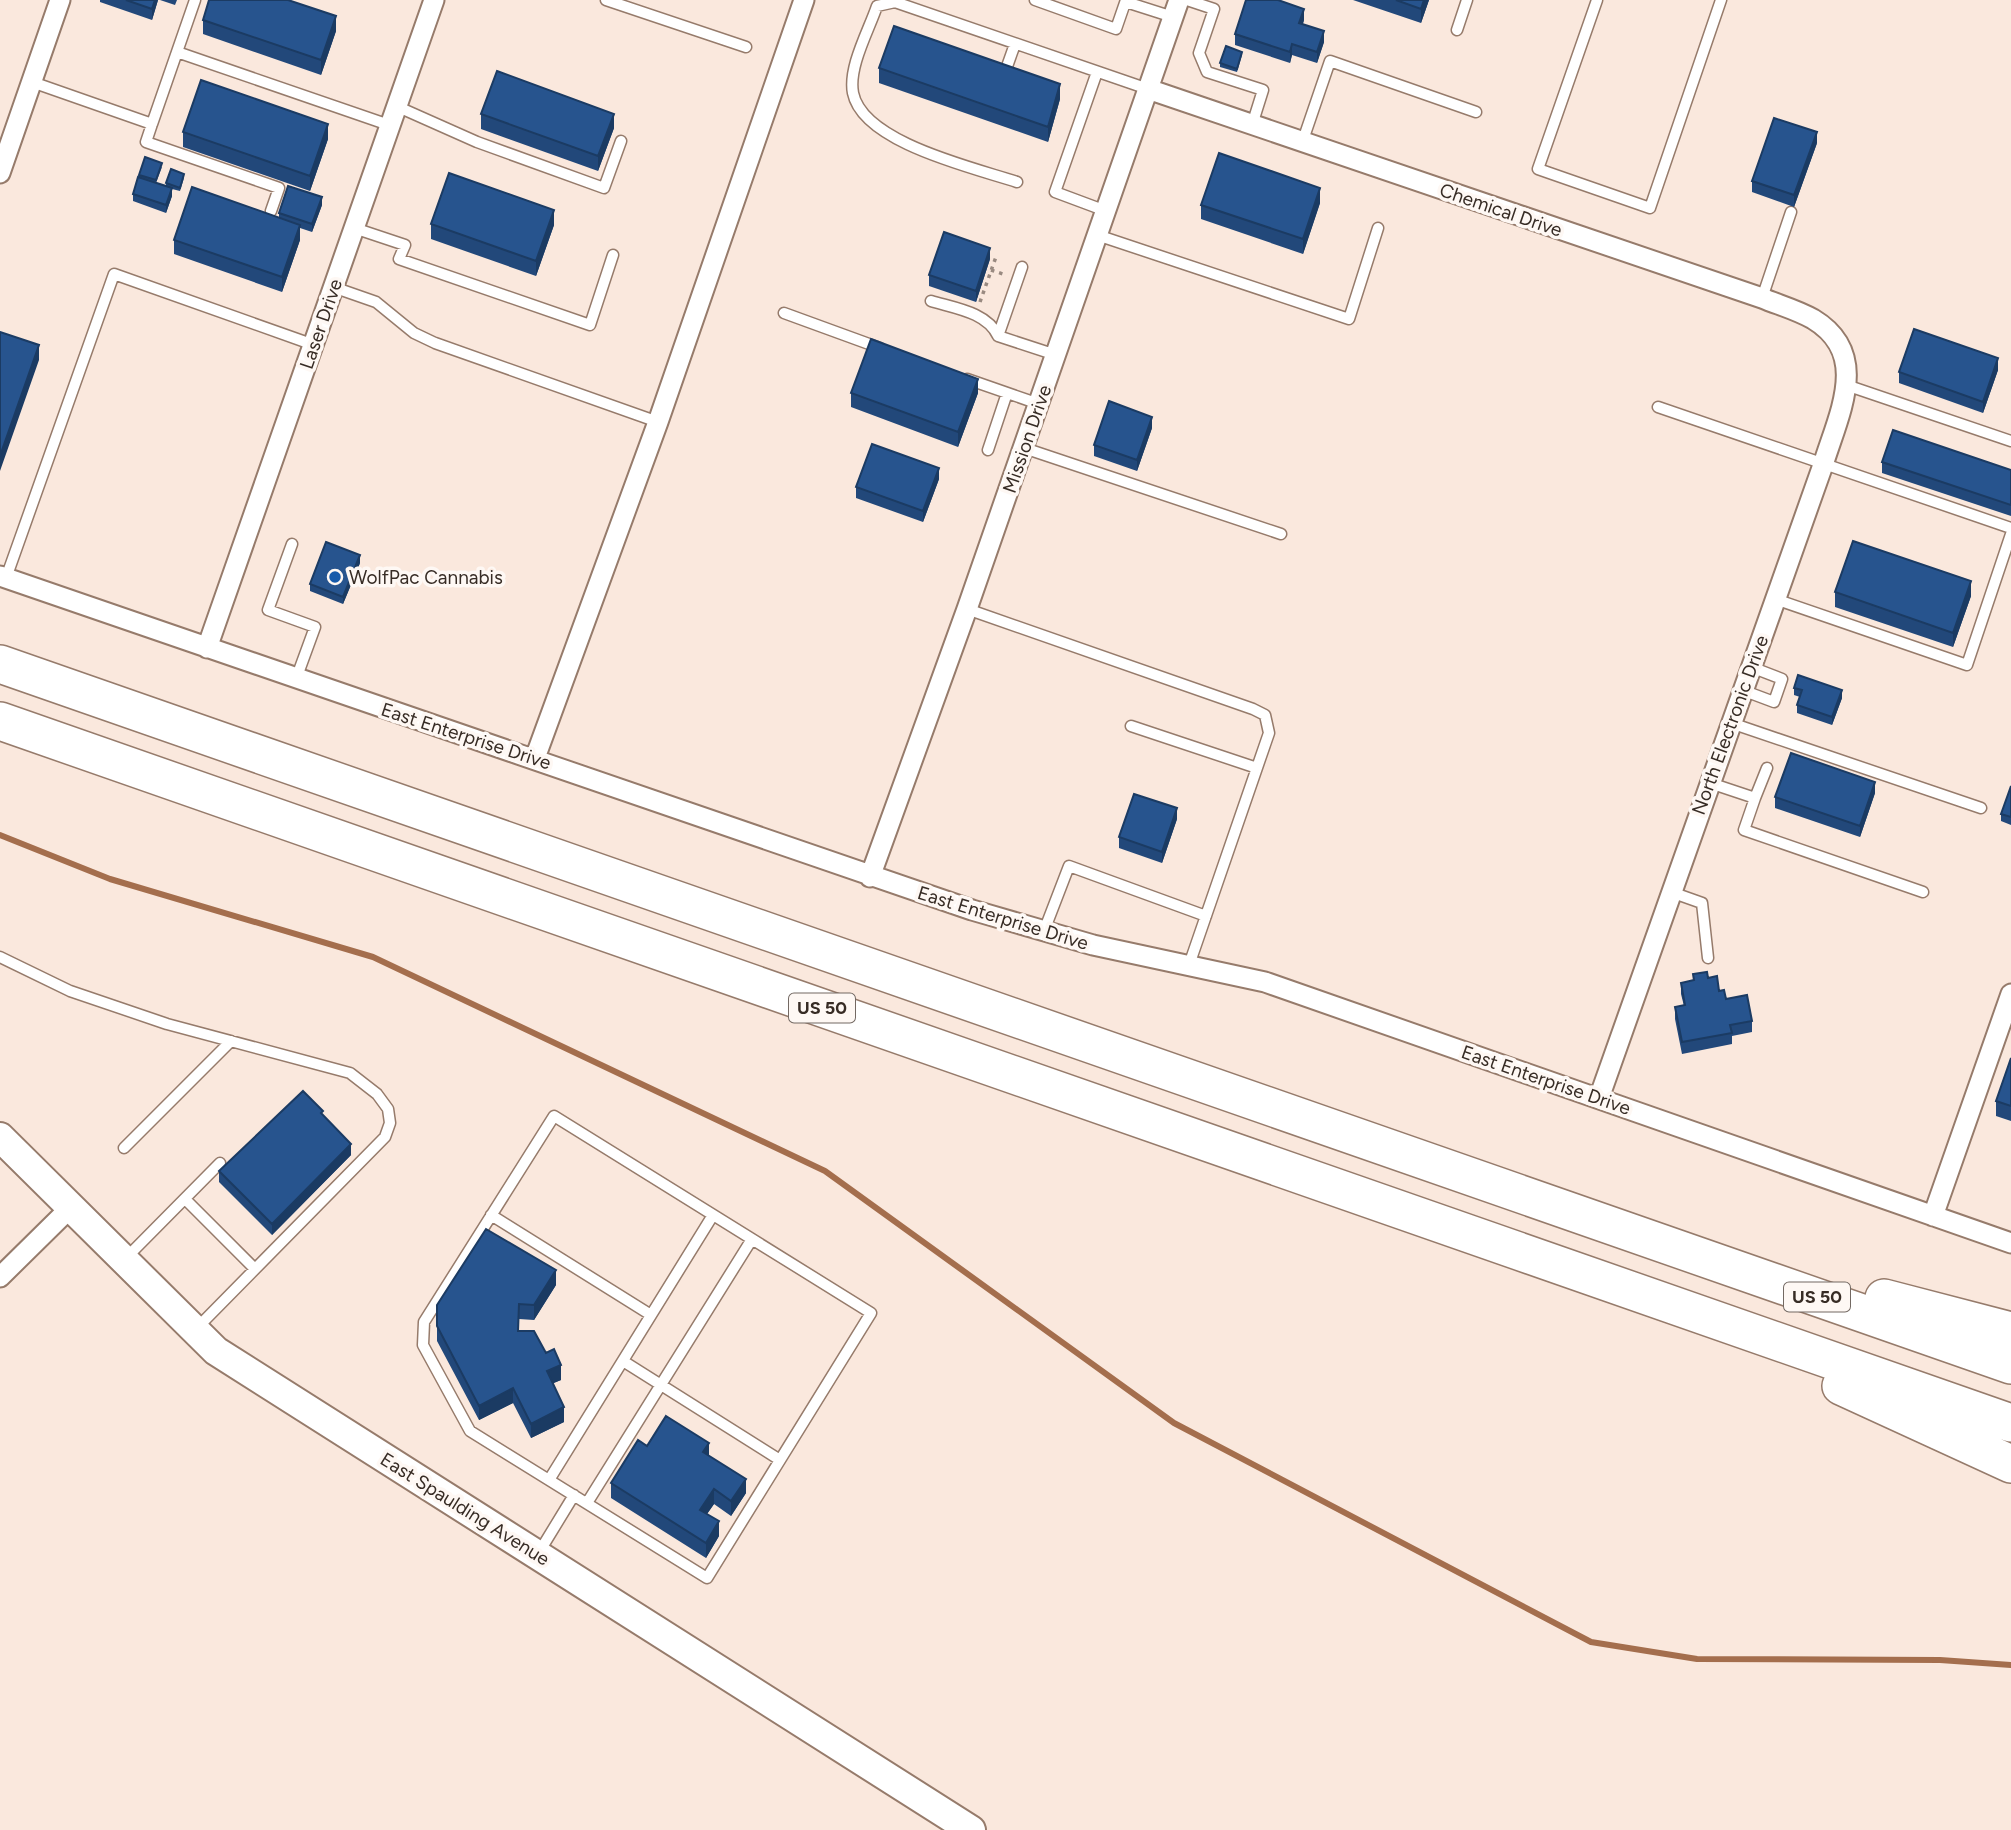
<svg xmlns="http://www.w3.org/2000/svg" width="2011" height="1830" font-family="Figtree,sans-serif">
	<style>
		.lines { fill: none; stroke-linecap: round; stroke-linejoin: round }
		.stream { stroke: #a46e4d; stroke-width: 6 }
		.lane-casing { stroke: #967b6b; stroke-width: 13 }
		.street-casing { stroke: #967b6b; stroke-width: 23 }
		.secondary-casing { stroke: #967b6b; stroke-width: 32 }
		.highway-casing { stroke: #967b6b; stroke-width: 40 }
		.path { stroke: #998a81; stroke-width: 3.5; stroke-dasharray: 3.5 5; stroke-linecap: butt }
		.lane { stroke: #fff; stroke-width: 10 }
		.street { stroke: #fff; stroke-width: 19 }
		.secondary { stroke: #fff; stroke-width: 28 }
		.highway { stroke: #fff; stroke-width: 37 }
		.wall { fill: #22487a }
		.shaded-wall { fill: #1b3b63 }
		.building { fill: #27548e; stroke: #1b3b63; stroke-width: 2 }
		.poi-dot { fill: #165aaa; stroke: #fef8f4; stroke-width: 2.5 }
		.labels { text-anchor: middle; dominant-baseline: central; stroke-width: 7; stroke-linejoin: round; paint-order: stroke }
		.shield { fill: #fef8f4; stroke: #736963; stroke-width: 2 }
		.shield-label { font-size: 18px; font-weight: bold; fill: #372c25 }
		.street-label { font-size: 19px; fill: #372c25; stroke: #fef8f4 }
		.poi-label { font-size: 19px; fill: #372c25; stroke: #fef8f4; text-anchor: start }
	</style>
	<rect width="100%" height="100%" fill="#fae8dd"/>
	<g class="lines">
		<path class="stream" d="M0 835 110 879 373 957 825 1171 1174 1423 1591 1642 1697 1659 1940 1660 2011 1665"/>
		<g class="lane-casing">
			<path id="lane" d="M606 0 746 47
				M1035 0 1116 29 1126 0
				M1187 0 1214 9 1199 53 1207 72 1263 90 1252 125
				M1597 0 1538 169 1650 208 1721 0
				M1126 2 1173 17
				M1457 30 1467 0
				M177 52 389 125
				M1097 72 1055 192 1106 211
				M1004 75 1015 44
				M32 82 152 124 195 0
				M396 106 477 142 604 188 621 141
				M152 124 146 142 279 188 271 211
				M1302 143 1330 61 1476 112
				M1017 182C975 168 863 143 853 93 848 67 869 30 877 6L895 2 1148 89
				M354 228 405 245 399 259 590 325 613 255
				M1097 235 1349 319 1378 228
				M1022 267 998 336 1056 355
				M333 287 376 302 414 333 435 343 658 422
				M1762 298 1791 212
				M931 301C954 308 987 312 998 336
				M784 313 880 348
				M967 379 1039 404
				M1846 385 2011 441
				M1658 407 2011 528
				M1024 448 1281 534
				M988 450 1007 393
				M292 544 268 610 315 627 296 679
				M6 578 114 274 314 345
				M1775 599 1967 665 2011 534
				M967 609 1253 709 1265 715 1269 733 1189 965
				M1742 690 1774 702 1782 679 1751 667
				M1731 723 1981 808
				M1131 726 1257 768
				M1710 783 1755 798 1767 768
				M1755 798 1744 830 1923 892
				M1671 892 1702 903 1708 958
				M1044 931 1069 866 1206 916
				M0 957 70 991 167 1024 350 1073 377 1094 388 1109 390 1123 385 1137 197 1328
				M554 1116 871 1313 707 1578 470 1431 423 1345 424 1322Z
				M124 1148 231 1041
				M185 1199 255 1269
				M491 1215 651 1315
				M126 1258 220 1163
				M623 1361 780 1460
				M549 1480 713 1215
				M587 1503 752 1239
				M538 1554 574 1495"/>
		</g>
		<g class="street-casing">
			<path id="street" d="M1148 89 1762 298C1779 305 1797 310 1813 319 1871 354 1839 413 1823 465L1599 1098
				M0 173 60 0
				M0 576 972 910 1093 945 1265 982 2011 1243
				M207 648 434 0
				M535 758 658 422 804 0
				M870 877 967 609 1179 0
				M1933 1216 2011 994
				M0 1277 69 1209"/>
		</g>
		<g class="secondary-casing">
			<path id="secondary" d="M0 1137 216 1351 971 1830"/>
		</g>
		<g class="highway-casing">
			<path id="highway" d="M0 664 2011 1365
				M0 721 2011 1423
				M1884 1298 2011 1331
				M1841 1386 2011 1464"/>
		</g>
		<path class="path" d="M991 270 1006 275
			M980 302 997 254"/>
		<use href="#lane" class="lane"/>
		<use href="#street" class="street"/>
		<use href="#secondary" class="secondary"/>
		<use href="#highway" class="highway"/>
	</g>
	<path class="wall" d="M100 0H158L152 20 100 2Z
		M160 0H177L175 5Z
		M1353 0H1429L1421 23Z
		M203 20 336 31 321 75 203 34Z
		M1304 20 1303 24 1324 42 1317 63 1292 55 1290 63 1235 45V34Z
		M1242 55 1237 72 1220 67V63Z
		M879 68 1060 99 1048 142 879 83Z
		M481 114 614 128 598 171 481 129Z
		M183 132 328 139 310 191 183 147Z
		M1817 143 1794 207 1752 192V181Z
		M162 167 156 183 166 186V183L184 178 180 191 172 189V196L166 213 133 201V194L139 175Z
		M1320 203 1303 254 1201 219V205Z
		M322 205 312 232 300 228V240L282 292 174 254V240L279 218V213Z
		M431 224 554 225 536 276 431 239Z
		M990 259 976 302 929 286V275Z
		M1998 370 1983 413 1899 383V372Z
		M851 393H978L958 447 851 407Z
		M1152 428 1137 471 1094 456V445Z
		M1882 462 2011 470V516L1882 473Z
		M939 479 923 522 856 498V487Z
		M360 563 343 604 310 591V584Z
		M1835 592 1971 596 1953 647 1835 607Z
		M1794 688 1842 698 1832 725 1797 713V705L1800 697 1794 695Z
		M2011 786V825L2001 821V814Z
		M1875 793 1860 837 1775 808V797Z
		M1177 819 1162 863 1119 848V837Z
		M1693 974 1708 978 1726 999 1752 1021V1032L1732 1036V1044L1682 1054 1675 1019V1007L1684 1006 1681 994V983L1693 981Z
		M2011 1058V1121L1996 1116V1101Z
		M323 1115 351 1155 272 1235 219 1182V1171Z
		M556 1285 534 1320 519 1319 518 1331 561 1380 553 1383 564 1422 531 1438 513 1403 479 1420 437 1341V1305Z
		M647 1446 709 1456 746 1493 731 1516 714 1504 707 1514 719 1536 706 1558 611 1498V1483Z"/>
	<path class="shaded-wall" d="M155 0H158L152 20V9Z
		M1424 0H1429L1421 23V9Z
		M1304 9V20L1299 34V23Z
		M336 16V31L321 75V60Z
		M1324 31V42L1317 63V52Z
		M1292 44V55L1290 63V52Z
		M1060 84V99L1048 142V127Z
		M614 114V128L598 171V156Z
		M328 124V139L310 191V176Z
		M1817 132V143L1794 207V195Z
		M172 188V196L166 213V205Z
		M1320 188V203L1303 254V239Z
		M322 197V205L312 232V224Z
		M554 210V225L536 276V261Z
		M300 225V240L282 292V277Z
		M990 248V259L976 302V291Z
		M39 345V360L0 471V456Z
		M1998 358V370L1983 413V402Z
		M978 379V393L958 447V432Z
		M1152 417V428L1137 471V460Z
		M939 468V479L923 522V511Z
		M360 555V563L343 604V597Z
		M1971 581V596L1953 647V633Z
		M1842 690V698L1832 725V717Z
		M1875 782V793L1860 837V826Z
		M1177 808V819L1162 863V852Z
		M351 1144V1155L272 1235V1224Z
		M556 1270V1285L534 1320V1305Z
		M561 1365V1380L547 1386V1371Z
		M513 1388V1403L479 1420V1406Z
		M564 1407V1422L531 1438V1424Z
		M709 1443V1458L703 1452Z
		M746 1479V1493L731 1516V1501Z
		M714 1489V1504L700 1524V1510Z
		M719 1521V1536L706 1558V1543Z"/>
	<path class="building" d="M126 0H155L152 9Z
		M209 0H288L336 16 321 60 203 20Z
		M1246 0H1278L1304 9 1299 23 1324 31 1317 52 1292 44 1290 52 1235 34Z
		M1396 0H1424L1421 9Z
		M894 26 1060 84 1048 127 879 68Z
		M1226 46 1242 52 1237 69 1220 63Z
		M497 71 614 114 598 156 481 114Z
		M201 80 328 124 310 176 183 132Z
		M1774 118 1817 132 1794 195 1752 181Z
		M1219 153 1320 188 1303 239 1201 205Z
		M145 157 162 163 156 180 139 175Z
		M171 169 184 174 180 188 166 183Z
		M449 173 554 210 536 261 431 224Z
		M138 177 172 188 166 205 133 194Z
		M288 186 322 197 312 224 279 213Z
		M192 187 300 225 282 277 174 240Z
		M944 232 990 248 976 291 929 275Z
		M1914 329 1998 358 1983 402 1899 372Z
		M0 332 39 345 0 456Z
		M871 339 978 379 958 432 851 393Z
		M1109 401 1152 417 1137 460 1094 445Z
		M1893 430 2011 470V505L1882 462Z
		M872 444 939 468 923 511 856 487Z
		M1853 541 1971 581 1953 633 1835 592Z
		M326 542 360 555 343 597 310 584Z
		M1798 675 1842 690 1832 717 1797 705 1802 690 1794 688Z
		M1791 753 1875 782 1860 826 1775 797Z
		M2011 786V817L2001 814Z
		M1134 794 1177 808 1162 852 1119 837Z
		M1707 972 1708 978 1717 976 1719 991 1724 990 1726 999 1747 995 1752 1021 1730 1025 1732 1033 1682 1042 1675 1007 1685 1005 1681 983 1694 980 1693 974Z
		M2011 1058V1106L1996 1101Z
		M303 1091 323 1111 321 1113 351 1144 272 1224 219 1171Z
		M486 1229 556 1270 534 1305 519 1304 518 1331H534L546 1353 554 1349 561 1365 547 1371 564 1407 531 1424 513 1388 479 1406 437 1326V1305Z
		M666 1416 709 1443 703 1452 746 1479 731 1501 714 1489 700 1510 719 1521 706 1543 611 1483 638 1440 647 1446Z"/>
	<circle class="poi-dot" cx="335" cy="577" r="7"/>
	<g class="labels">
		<g class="shield">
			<rect x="789" y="993.5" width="66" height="29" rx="5"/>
			<rect x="1784" y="1282.5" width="66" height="29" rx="5"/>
		</g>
		<g class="shield-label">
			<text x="822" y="1008">US 50</text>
			<text x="1817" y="1297">US 50</text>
		</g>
		<g class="street-label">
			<text transform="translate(1501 210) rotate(19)">Chemical Drive</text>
			<text transform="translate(321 324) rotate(-71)">Laser Drive</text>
			<text transform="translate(1027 439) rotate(-71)">Mission Drive</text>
			<text transform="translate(1730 725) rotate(-70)">North Electronic Drive</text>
			<text transform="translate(466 736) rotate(18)">East Enterprise Drive</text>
			<text transform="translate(1003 918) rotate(17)">East Enterprise Drive</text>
			<text transform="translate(1546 1080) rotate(19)">East Enterprise Drive</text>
			<text transform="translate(465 1509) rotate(32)">East Spaulding Avenue</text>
		</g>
		<g class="poi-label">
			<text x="349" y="577">WolfPac Cannabis</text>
		</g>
	</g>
</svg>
